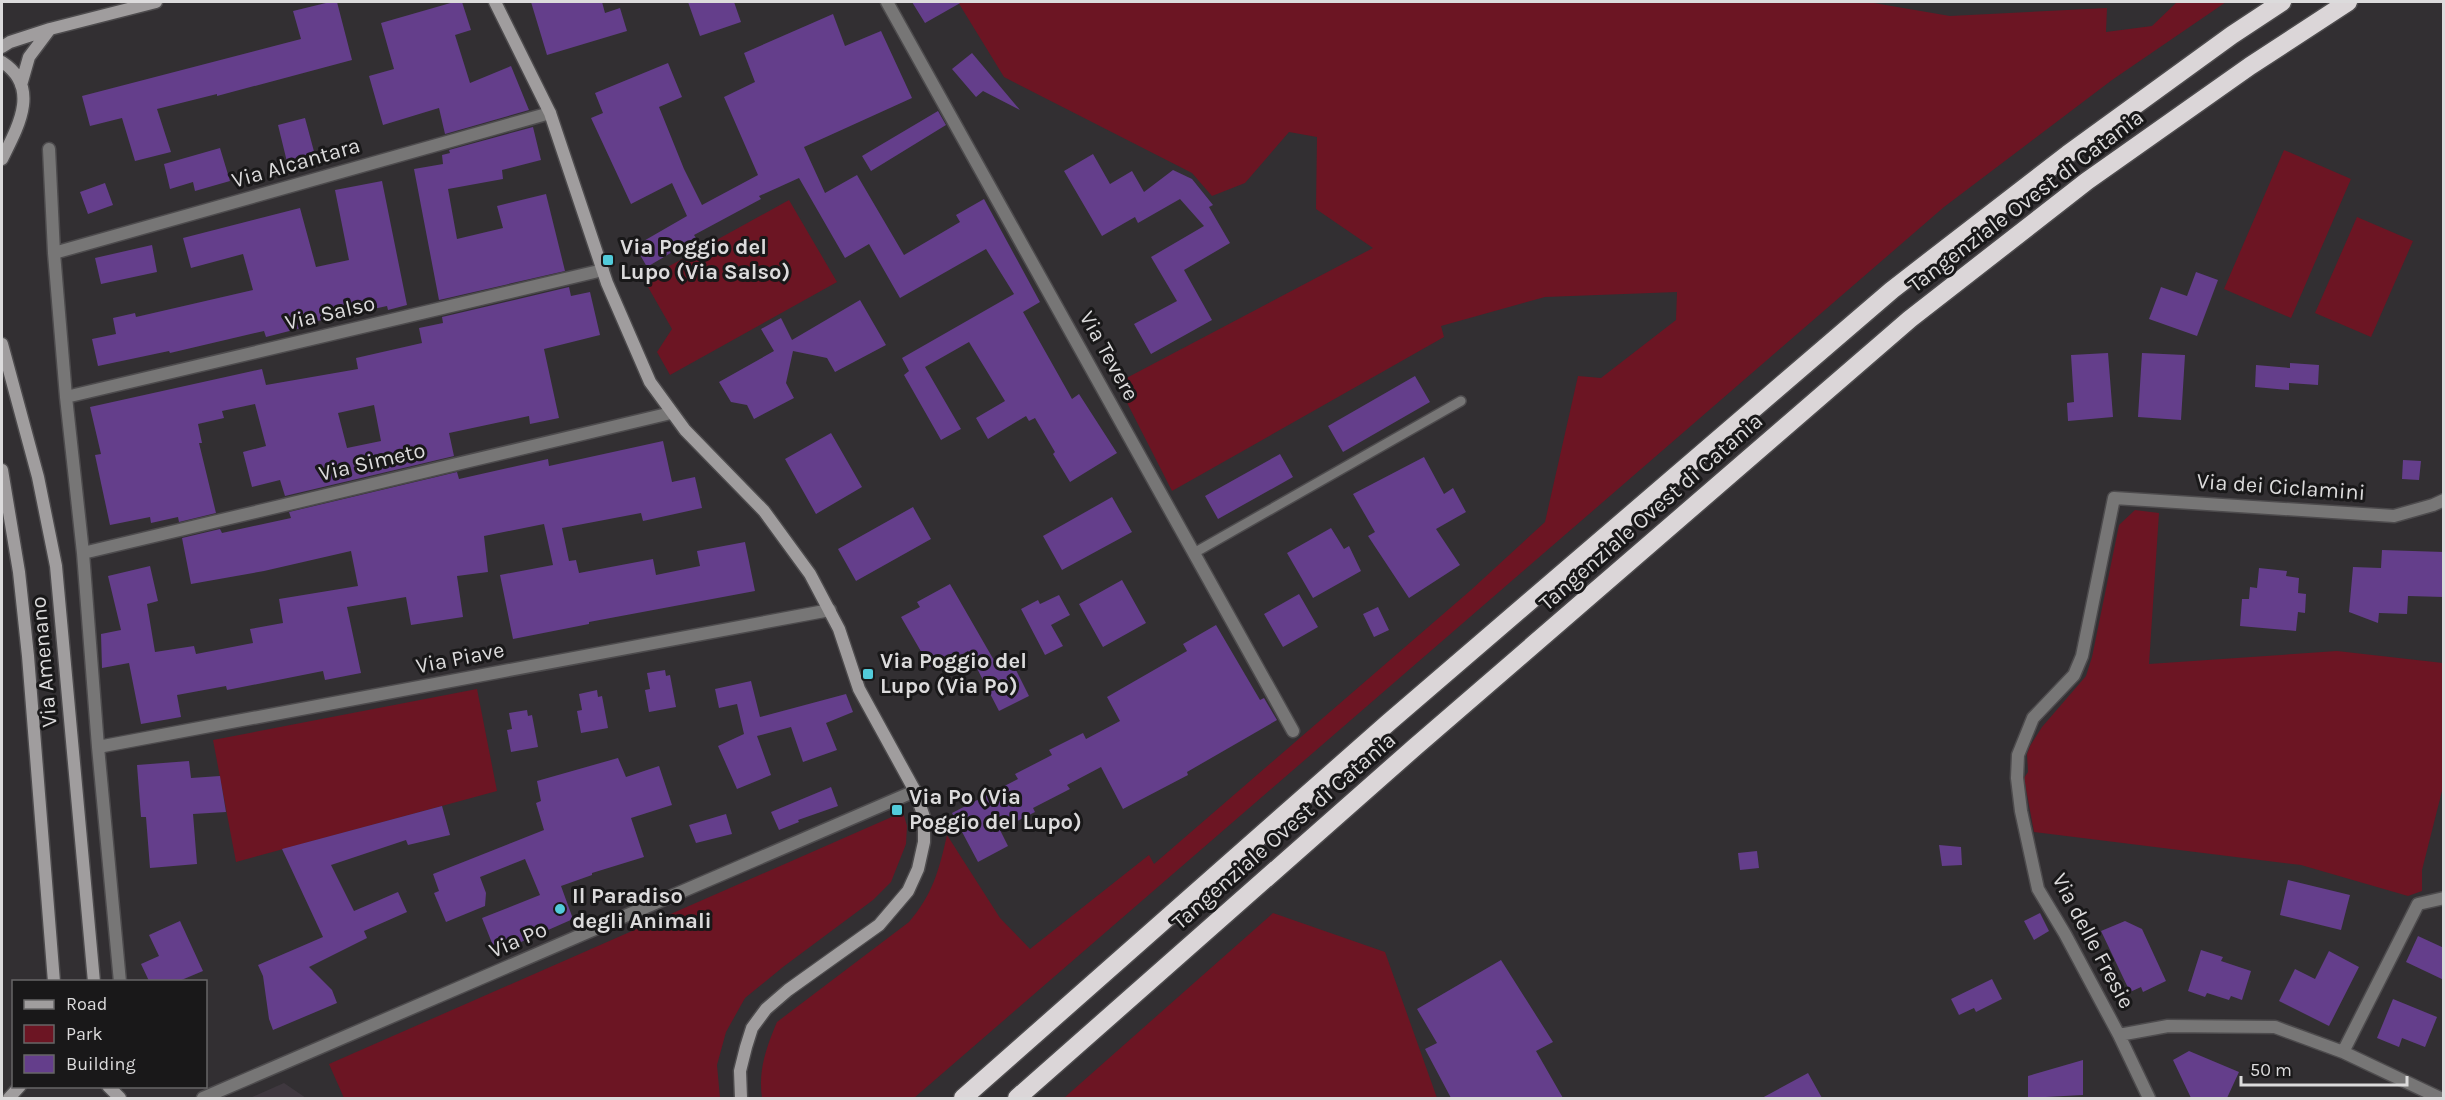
<svg xmlns="http://www.w3.org/2000/svg" width="2445" height="1100" font-family="Karla,sans-serif">
	<style>
		.built { fill: #3f383f }
		.green { fill: #6c1523 }
		.building { fill: #643e8b; fill-rule: evenodd }
		.lines { fill: none; stroke-linecap: round; stroke-linejoin: round }
		.lane-casing { stroke: #4d4b4d; stroke-width: 12 }
		.street-casing { stroke: #4d4b4d; stroke-width: 15 }
		.secondary-casing { stroke: #4d4b4d; stroke-width: 15 }
		.highway-casing { stroke: #4d4b4d; stroke-width: 21 }
		.lane { stroke: #777676; stroke-width: 9 }
		.street { stroke: #777676; stroke-width: 12 }
		.secondary { stroke: #a09d9e; stroke-width: 12 }
		.highway { stroke: #dbd6d8; stroke-width: 18 }
		.poi-dot { fill: #52cbda; stroke: #191819; stroke-width: 2 }
		.labels { text-anchor: middle; dominant-baseline: central; stroke-width: 6; stroke-linejoin: round; paint-order: stroke }
		.street-label { font-size: 22px; fill: #dcdbdc; stroke: #191819 }
		.poi-label { font-size: 22px; font-weight: bold; fill: #dcdbdc; stroke: #191819; text-anchor: start }
	</style>
	<rect width="100%" height="100%" fill="#322f32"/>
	<path class="built" d="M284 1083 306 1098H250Z"/>
	<path class="green" d="M958 2H1868L1950 16 2107 8 2106 32 2152 26 2177 2H2226L2112 80 1944 207 914 1098H762C758 1071 766 1048 777 1022L909 922C933 894 939 870 947 835L1000 918 1030 949 1149 855 1154 864 1471 590 1545 522 1578 376 1601 378 1676 320 1677 292 1545 297 1441 326 1444 337 1172 491 1117 383 1373 248 1316 209 1317 137 1289 132 1245 183 1212 196 1192 173 1004 77Z
		M2284 150 2351 179 2291 318 2224 289Z
		M789 200 837 282 670 375 657 352 672 329 644 280Z
		M2357 217 2413 241 2371 337 2315 313Z
		M2135 510 2159 513 2149 664 2337 651 2443 663V787L2422 870V891L2408 896 2301 865 2034 832 2024 778 2028 772 2027 754 2030 746 2042 727 2086 676 2092 657 2119 525Z
		M477 689 497 791 236 862 213 740Z
		M903 812 907 826 906 844 891 882 873 900 783 967 745 998 726 1032 717 1065 720 1098H344L329 1064Z
		M1273 913 1385 952 1437 1098H1064Z"/>
	<path class="building" d="M330 2H337L352 60 217 96V94L157 109 171 152 135 161 122 118 90 126 82 96 301 39 293 11Z
		M454 2H462L471 30 455 35 470 83 511 66 529 110 445 134 439 108 383 125 369 76 394 69 381 23Z
		M531 2H602L605 13 620 8 627 31 547 55Z
		M688 2H734L741 22 700 36Z
		M912 2H962L925 23Z
		M833 14 845 46 881 31 912 98 804 147 825 193 857 175 904 255 960 222 956 215 984 199 1040 302 1023 312 1072 399 1079 394 1117 453 1070 482 1053 454 1055 452 1035 418 1029 421 1026 416 988 439 976 418 1005 401 969 342 925 367 961 429 941 440 904 375 909 371 902 358 1014 294 986 249 900 298 869 244 845 258 799 178 759 196 761 199 694 235 696 238 647 267 635 246 687 216 672 183 631 204 591 118 603 113 595 93 668 63 682 97 659 107 684 169 702 205 758 175 724 97 755 82 744 53Z
		M972 53 1020 110 983 91 976 97 952 69Z
		M938 111 946 125 871 171 862 156Z
		M305 118 316 159 288 166 278 125Z
		M533 127 541 160 502 170 503 179 448 189 457 239 503 228 497 206 546 194 565 271 439 300 414 169 443 164 442 155 450 153 449 150Z
		M220 148 230 181 195 191 193 182 170 189 164 164Z
		M1093 154 1110 184 1132 171 1144 192 1173 170 1192 179 1213 205 1209 207 1230 243 1184 270 1212 320 1151 354 1134 324 1177 301 1151 257 1204 226 1180 199 1138 223 1135 217 1102 236 1064 171Z
		M382 181 407 305 388 310 387 306 304 324 305 327 266 337 264 331 170 353 169 351 98 366 92 339 116 334 113 318 135 313 136 317 253 290 243 254 191 268 183 238 300 208 316 267 349 260 335 190Z
		M105 183 113 205 88 214 80 192Z
		M152 245 157 272 101 284 95 258Z
		M2196 272 2218 280 2197 336 2149 319 2161 287 2187 296Z
		M569 287 571 296 590 292 600 335 544 349 559 418 530 424 529 416 449 433 454 456 285 496 280 480 252 487 243 452 266 446 255 404 222 411 224 418 198 424 202 443H199L216 513 179 522 178 517 151 523 150 517 110 525 95 455 101 454 90 407 262 369 266 385 358 369 356 358 422 343 419 328 443 323 442 317ZM374 405 381 441 347 448 338 413Z
		M860 300 886 345 835 372 827 358 793 351 786 383 794 398 754 419 747 405 731 402 719 382 774 351 761 329 781 318 792 340Z
		M2108 353 2113 417 2068 421 2067 403 2074 402 2071 355Z
		M2142 353 2185 355 2181 420 2138 417Z
		M2290 363 2319 365 2318 385 2289 383V390L2255 387 2256 365 2290 368Z
		M1415 376 1430 402 1343 452 1328 426Z
		M831 433 862 487 816 514 785 459Z
		M663 441 672 482 695 477 702 508 643 521 641 513 562 528 569 561 576 560 579 573 653 559 656 575 700 566 697 551 745 542 755 591 589 622V624L513 639 500 575 553 565 544 524 484 536 488 572 457 576 463 617 411 625 406 597 347 607 361 673 325 680 323 671 227 690 226 686 177 695 181 717 141 724 129 663 102 668 101 634 121 630 108 576 150 566 158 601 147 604 155 652 194 646 196 654 253 643 250 629 283 623 279 599 358 586 351 551 264 571 191 584 182 538 220 529 222 533 291 518 289 512 457 472 459 479 548 459 549 466Z
		M1280 454 1293 477 1218 519 1205 496Z
		M1424 457 1444 494 1453 488 1466 512 1436 529 1460 565 1409 598 1368 536 1375 532 1353 494Z
		M2403 460 2421 461 2419 480 2402 479Z
		M1112 497 1132 532 1062 570 1043 536Z
		M913 507 931 539 856 581 838 549Z
		M1331 528 1344 549 1349 546 1361 571 1313 598 1287 553Z
		M2382 550 2444 552V597L2408 596 2407 614 2379 613 2378 623 2349 612 2353 567 2381 568Z
		M2259 568 2287 571 2286 576 2299 578 2298 593 2306 594 2305 613 2298 612 2296 631 2240 626 2242 599H2249L2250 587 2257 588Z
		M1122 580 1146 623 1103 647 1079 604Z
		M950 584 999 669 1012 662 1029 696 999 711 968 651 950 661 948 657 930 667 901 617 920 607 917 602Z
		M1299 594 1318 627 1283 647 1264 614Z
		M1059 595 1070 615 1051 625 1063 646 1045 655 1021 609 1038 600 1040 604Z
		M1378 607 1389 630 1374 637 1363 614Z
		M1216 625 1260 700 1264 698 1277 720 1187 772 1188 775 1123 809 1101 767 1067 785 1070 789 1033 808 1035 812 1000 830 1008 846 978 862 952 813 1018 779 1015 774 1052 755 1049 750 1083 733 1086 739 1120 721 1107 697 1187 651 1183 644Z
		M665 670 666 676 670 675 676 707 649 712 645 690 650 689 647 673Z
		M751 681 760 717 846 694 853 712 826 723 837 750 803 762 791 727 757 736 771 775 737 789 718 746 744 734 737 704 719 708 715 689Z
		M597 690 598 697 602 696 608 728 581 733 577 711 582 710 579 694Z
		M527 710 528 716 532 715 538 747 511 752 507 730 512 729 509 713Z
		M618 758 626 777 659 766 672 805 631 818 644 857 592 873V875L561 886 573 919 496 953 482 918 540 895 525 859 480 877 486 893 485 906 446 922 434 893 439 891 433 874 544 830 536 803 541 801 537 781Z
		M189 761 191 778 220 776 226 812 193 814 197 864 150 868 146 817H141L137 765Z
		M831 787 838 806 798 820 799 822 779 830 771 812Z
		M442 806 450 835 408 845 406 840 331 865 354 911 398 892 407 912 364 931 367 938 309 967 332 990 337 1003 273 1030 269 1019 263 976 258 965 323 937 282 849Z
		M726 814 732 834 696 843 689 825Z
		M1939 845 1961 847 1962 865 1942 866Z
		M1757 851 1759 868 1740 870 1738 853Z
		M2288 880 2350 895 2341 930 2280 915Z
		M2040 913 2049 931 2034 940 2024 921Z
		M180 921 203 971 179 981H149L141 964 159 956 149 935Z
		M2125 921 2142 929 2166 981 2143 992 2141 987 2130 992 2101 931Z
		M2418 936 2444 948V980L2406 962Z
		M2201 950 2223 957 2221 961 2251 971 2242 1000 2231 996 2229 1000 2207 993 2205 997 2188 991Z
		M2329 951 2359 967 2329 1026 2279 1001 2295 969 2315 979Z
		M1501 960 1553 1042 1536 1051 1563 1098H1451L1425 1049 1437 1043 1417 1009Z
		M1992 979 2002 999 1976 1012 1974 1008 1959 1015 1951 999Z
		M2393 999 2437 1017 2425 1047 2402 1038 2399 1047 2377 1038Z
		M2189 1051 2239 1072 2227 1098H2191L2173 1060Z
		M2083 1060V1095L2028 1098V1076Z
		M1808 1073 1822 1098H1762Z"/>
	<g class="lines">
		<g class="lane-casing">
			<path id="lane" d="M1194 553 1461 401"/>
		</g>
		<g class="street-casing">
			<path id="street" d="M887 2 1293 731
				M49 149 54 253 66 397 83 553 98 747 120 982
				M54 253 550 113
				M66 397 603 270
				M83 553 671 413
				M98 747 830 610
				M2119 1035 2168 1026 2275 1027 2343 1052 2440 1098
				M2343 1052 2418 904 2444 898
				M203 1098 915 791
				M2149 1098 2119 1035 2065 934 2038 889 2021 811 2017 778 2018 755 2033 718 2074 675 2082 656 2114 498 2394 516 2433 505 2444 500"/>
		</g>
		<g class="secondary-casing">
			<path id="secondary" d="M495 2 550 113 607 283 650 382 685 430 764 511 810 574 839 629 859 689 915 791 924 817V842L918 869 908 891 879 925 788 990 766 1009 752 1028 746 1047 740 1071 741 1098
				M2 47 10 42 50 29 156 2
				M2 62C41 87 18 127 2 159
				M21 85 29 57 50 29
				M2 344 38 477 56 566 94 982
				M2 470 19 572 28 656 54 982
				M108 1086 120 1098
				M9 1098 20 1086"/>
		</g>
		<g class="highway-casing">
			<path id="highway" d="M963 1098 1388 723 1892 290 2068 154 2232 35 2282 2
				M1017 1098 1415 747 1910 319 2087 181 2250 66 2348 2"/>
		</g>
		<use href="#lane" class="lane"/>
		<use href="#street" class="street"/>
		<use href="#secondary" class="secondary"/>
		<use href="#highway" class="highway"/>
	</g>
	<g class="poi-dot">
		<rect x="602" y="254" width="12" height="12" rx="3"/>
		<rect x="862" y="668" width="12" height="12" rx="3"/>
		<rect x="891" y="804" width="12" height="12" rx="3"/>
		<circle cx="560" cy="909" r="6"/>
	</g>
	<g class="labels">
		<g class="street-label">
			<text transform="translate(296 163) rotate(-16)">Via Alcantara</text>
			<text transform="translate(2026 201) rotate(-37)">Tangenziale Ovest di Catania</text>
			<text transform="translate(330 313) rotate(-13)">Via Salso</text>
			<text transform="translate(1109 356) rotate(61)">Via Tevere</text>
			<text transform="translate(372 462) rotate(-13)">Via Simeto</text>
			<text transform="translate(2281 487) rotate(4)">Via dei Ciclamini</text>
			<text transform="translate(1651 512) rotate(-41)">Tangenziale Ovest di Catania</text>
			<text transform="translate(460 658) rotate(-11)">Via Piave</text>
			<text transform="translate(44 662) rotate(-95)">Via Amenano</text>
			<text transform="translate(1284 831) rotate(-41)">Tangenziale Ovest di Catania</text>
			<text transform="translate(518 940) rotate(-23)">Via Po</text>
			<text transform="translate(2093 941) rotate(62)">Via delle Fresie</text>
		</g>
		<g class="poi-label">
			<text x="620" y="247">Via Poggio del<tspan x="620" dy="25">Lupo (Via Salso)</tspan></text>
			<text x="880" y="661">Via Poggio del<tspan x="880" dy="25">Lupo (Via Po)</tspan></text>
			<text x="909" y="797">Via Po (Via<tspan x="909" dy="25">Poggio del Lupo)</tspan></text>
			<text x="572" y="896">Il Paradiso<tspan x="572" dy="25">degli Animali</tspan></text>
		</g>
	</g>
	<rect width="2445" height="1100" fill="none" stroke="#dcdbdc" stroke-width="6"/>
	<rect x="12" y="980" width="195" height="108" fill="#191819" stroke="#676667" stroke-width="1.5"/>
	<rect x="24" y="1000" width="30" height="9" fill="#a09d9e" stroke="#676667" stroke-width="1.5"/>
	<text x="66" y="1010" font-size="18" fill="#dcdbdc">Road</text>
	<rect x="24" y="1025" width="30" height="18" fill="#6c1523" stroke="#676667" stroke-width="1.5"/>
	<text x="66" y="1040" font-size="18" fill="#dcdbdc">Park</text>
	<rect x="24" y="1055" width="30" height="18" fill="#643e8b" stroke="#676667" stroke-width="1.5"/>
	<text x="66" y="1070" font-size="18" fill="#dcdbdc">Building</text>
	<path d="M2241 1076v9h166v-9" fill="none" stroke="#dcdbdc" stroke-width="3"/>
	<text x="2250" y="1076" font-size="18" fill="#dcdbdc" stroke="#191819" stroke-width="4.5" paint-order="stroke">50 m</text>
</svg>
